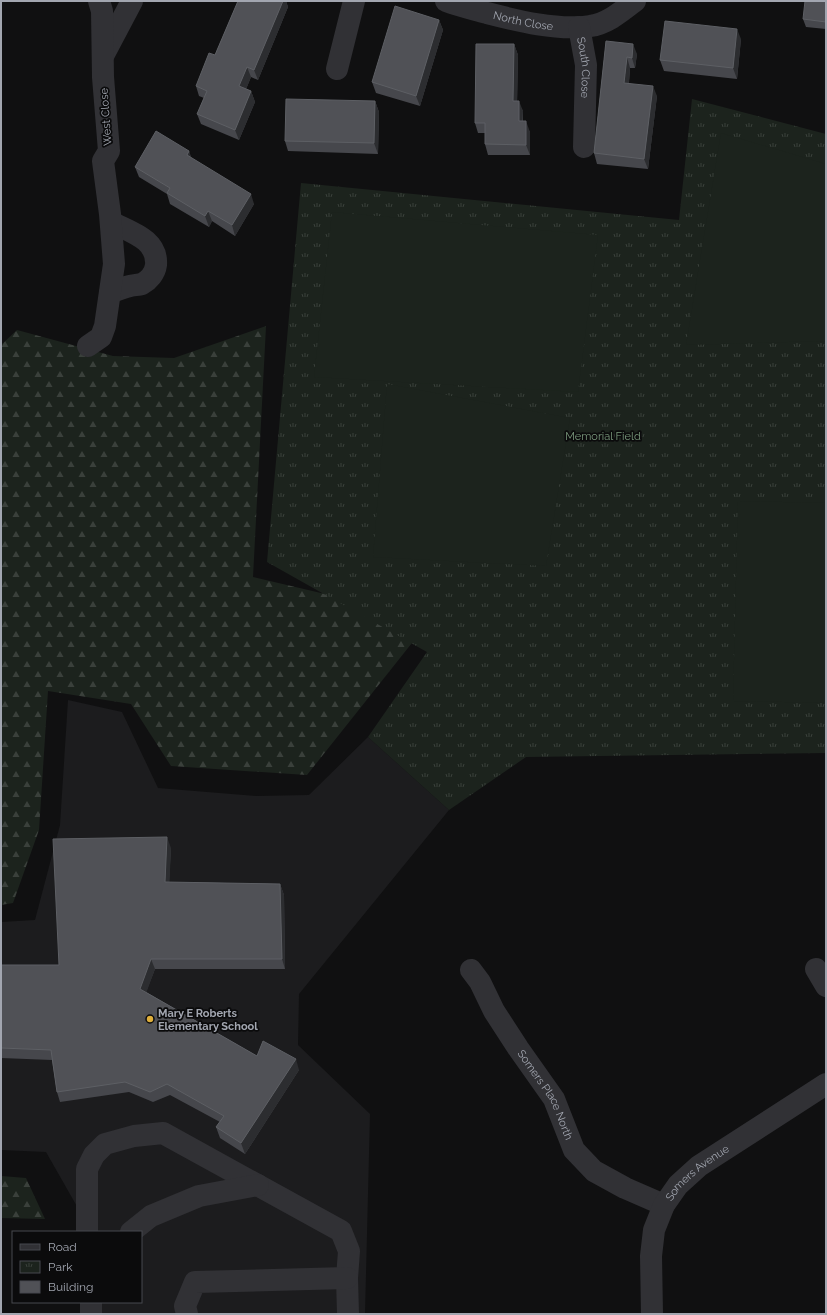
<svg xmlns="http://www.w3.org/2000/svg" width="827" height="1315" font-family="Raleway,sans-serif">
	<style>
		.built { fill: #1c1c1e }
		.forest { fill: url(#forest-firs) }
		.park { fill: url(#park-tufts) }
		.pitch { fill: #1c231d }
		.lines { fill: none; stroke-linecap: round; stroke-linejoin: round }
		.minor { stroke: #313135; stroke-width: 22 }
		.wall { fill: #46474c }
		.shaded-wall { fill: #2c2d30 }
		.building { fill: #505156; stroke: #5d5f64 }
		.poi-dot { fill: #deae3b; stroke: #0b0b0c; stroke-width: 1.5 }
		.labels { text-anchor: middle; dominant-baseline: central; stroke-width: 3.5; stroke-linejoin: round; paint-order: stroke }
		.street-label { font-size: 11px; fill: #a2a6b0; stroke: #0b0b0c }
		.park-label { font-size: 11px; fill: #7b9a7e; stroke: #0b0b0c }
		.poi-label { font-size: 11px; font-weight: bold; fill: #a2a6b0; stroke: #0b0b0c; text-anchor: start }
	</style>
	<defs>
		<pattern id="forest-firs" width="22" height="20" patternUnits="userSpaceOnUse"><rect width="22" height="20" fill="#1c231d"/><path d="M5 1l3.5 6h-7zM16 11l3.5 6h-7z" fill="#3a403b"/></pattern>
		<pattern id="park-tufts" width="24" height="20" patternUnits="userSpaceOnUse"><rect width="24" height="20" fill="#1c231d"/><path d="M3 7l-1-3M5 7V3M7 7l1-3M15 17l-1-3M17 17v-4M19 17l1-3" fill="none" stroke="#3a403b"/></pattern>
	</defs>
	<rect width="100%" height="100%" fill="#101011"/>
	<path class="built" d="M68 700 122 712 158 788 257 796 309 795 368 737 449 810 299 994 298 1045 370 1114 365 1314H89V1302H141V1232H87V1224L46 1152 1 1150V922L35 920 60 825Z"/>
	<path class="forest" d="M266 326 253 577 431 619 307 775 171 766 131 704 48 691 39 830 13 903 1 905V345L17 330 113 356 174 358Z
		M1 1176 26 1178 45 1219 1 1218Z"/>
	<path class="park" d="M692 99 826 134V753L526 757 449 810 368 737 427 652 267 562 301 183 679 220Z"/>
	<path class="pitch" d="M721 133 826 164V341L686 345Z
		M332 212 598 235 578 392 314 377Z
		M387 384 570 418 546 566 373 557Z
		M738 501 826 503V703L733 701Z"/>
	<g class="lines">
		<g class="minor">
			<path id="s1" d="M446 1C459 6 473 9 487 13 518 21 558 31 590 26 607 24 622 11 635 1"/>
			<path id="s2" d="M579 27 586 65 584 147"/>
			<path d="M104 54 132 1"/>
			<path d="M337 69 354 1"/>
			<path d="M110 293C116 291 123 287 130 286 133 285 138 285 142 284 149 280 155 273 156 265 158 239 130 232 111 222"/>
			<path d="M88 346 101 337 105 326 114 264 110 214 103 161 109 151 103 77 102 11 99 1"/>
			<path d="M816 969 826 986"/>
			<path id="s3" d="M471 970 480 982 494 1011 518 1048 554 1099 574 1150 594 1171 625 1188 664 1205"/>
			<path d="M87 1232V1169L94 1155 105 1144 134 1136 163 1133 341 1231 349 1251 347 1278 348 1314"/>
			<path d="M131 1232 151 1216 199 1196 258 1185"/>
			<path d="M91 1302V1314"/>
			<path d="M187 1314 185 1306 195 1282 347 1278"/>
			<path id="s4" d="M652 1314 651 1256 654 1230 664 1205 678 1185 699 1166 826 1084"/>
		</g>
	</g>
	<path class="wall" d="M238 1H286L288 7 258 80 251 77 246 89 251 91 255 102 239 140 201 124 197 114 204 98 199 96 196 86 215 55Z
		M826 1V29L806 27 803 19Z
		M439 20 443 30 420 106 376 93 372 82Z
		M741 39 737 79 664 71 660 60Z
		M606 41 637 54 635 68H630L629 83 657 96 648 169 597 164 594 153Z
		M514 44 518 55 517 101 523 111V121L530 132V155H488L485 144V133H478L475 123Z
		M375 101 379 112 378 154 288 151 285 141Z
		M189 151 191 158 254 204 235 236 212 221 209 227 170 204 167 194 139 177 135 167Z
		M171 848 169 882 280 884 284 895 285 969H155L146 992 257 1056 299 1070 245 1154 220 1138 216 1127 220 1122 170 1095 153 1102 129 1092 60 1102 57 1092 52 1060 1 1058V965H59Z"/>
	<path class="shaded-wall" d="M283 1H286L288 7 258 80 254 70Z
		M439 20 443 30 420 106 416 96Z
		M737 29 741 39 737 79 733 68Z
		M514 44 518 55 517 111 513 101Z
		M633 44 637 54 635 68 632 58Z
		M627 57 630 68 628 93 624 83Z
		M247 67 251 77 243 97 239 86Z
		M653 86 657 96 648 169 644 159Z
		M251 91 255 102 239 140 235 130Z
		M375 101 379 112 378 154 374 143Z
		M519 101 523 111 522 131 519 121Z
		M526 121 530 132V155L526 145Z
		M189 151 193 162 187 155Z
		M251 194 254 204 235 236 232 225Z
		M208 211 212 221 209 227 205 216Z
		M167 837 171 848 169 893 165 882Z
		M280 884 284 895 285 969 282 959Z
		M151 959 155 969 144 999 140 989Z
		M296 1059 299 1070 245 1154 241 1143Z"/>
	<path class="building" d="M238 1H283L254 70 247 67 239 86 251 91 235 130 197 114 207 91 196 86 209 53 215 55Z
		M805 1H826V22L803 19Z
		M395 6 439 20 416 96 372 82Z
		M665 21 737 29 733 68 660 60Z
		M606 41 633 44 632 58 627 57 624 83 653 86 644 159 594 153Z
		M476 44H514L513 101H519V121H526V145L485 144V123H475Z
		M286 99 375 101 374 143 285 141Z
		M156 131 189 151 187 155 251 194 232 225 208 211 205 216 167 193 170 188 135 167Z
		M167 837 165 882 280 884 282 959H151L140 989 257 1056 263 1041 296 1059 241 1143 216 1127 224 1116 167 1084 150 1092 125 1082 57 1092 51 1050 1 1048V965H59L53 839Z"/>
	<circle class="poi-dot" cx="150" cy="1019" r="4"/>
	<g class="labels">
		<g class="street-label">
			<text stroke="none"><textPath href="#s1" startOffset="80">North Close</textPath></text>
			<text stroke="none"><textPath href="#s2" startOffset="41">South Close</textPath></text>
			<text transform="translate(106 117) rotate(-94)">West Close</text>
			<text stroke="none"><textPath href="#s3" startOffset="146">Somers Place North</textPath></text>
			<text stroke="none"><textPath href="#s4" startOffset="158">Somers Avenue</textPath></text>
		</g>
		<g class="park-label">
			<text x="603" y="436">Memorial Field</text>
		</g>
		<g class="poi-label">
			<text x="158" y="1013">Mary E Roberts<tspan x="158" dy="13">Elementary School</tspan></text>
		</g>
	</g>
	<rect width="827" height="1315" fill="none" stroke="#a2a6b0" stroke-width="4"/>
	<rect x="12" y="1231" width="130" height="72" fill="#0b0b0c" stroke="#47494e"/>
	<rect x="20" y="1244" width="20" height="6" fill="#313135" stroke="#47494e"/>
	<text x="48" y="1251" font-size="12" fill="#a2a6b0">Road</text>
	<rect x="20" y="1261" width="20" height="12" fill="url(#park-tufts)" stroke="#47494e"/>
	<text x="48" y="1271" font-size="12" fill="#a2a6b0">Park</text>
	<rect x="20" y="1281" width="20" height="12" fill="#505156" stroke="#47494e"/>
	<text x="48" y="1291" font-size="12" fill="#a2a6b0">Building</text>
</svg>
